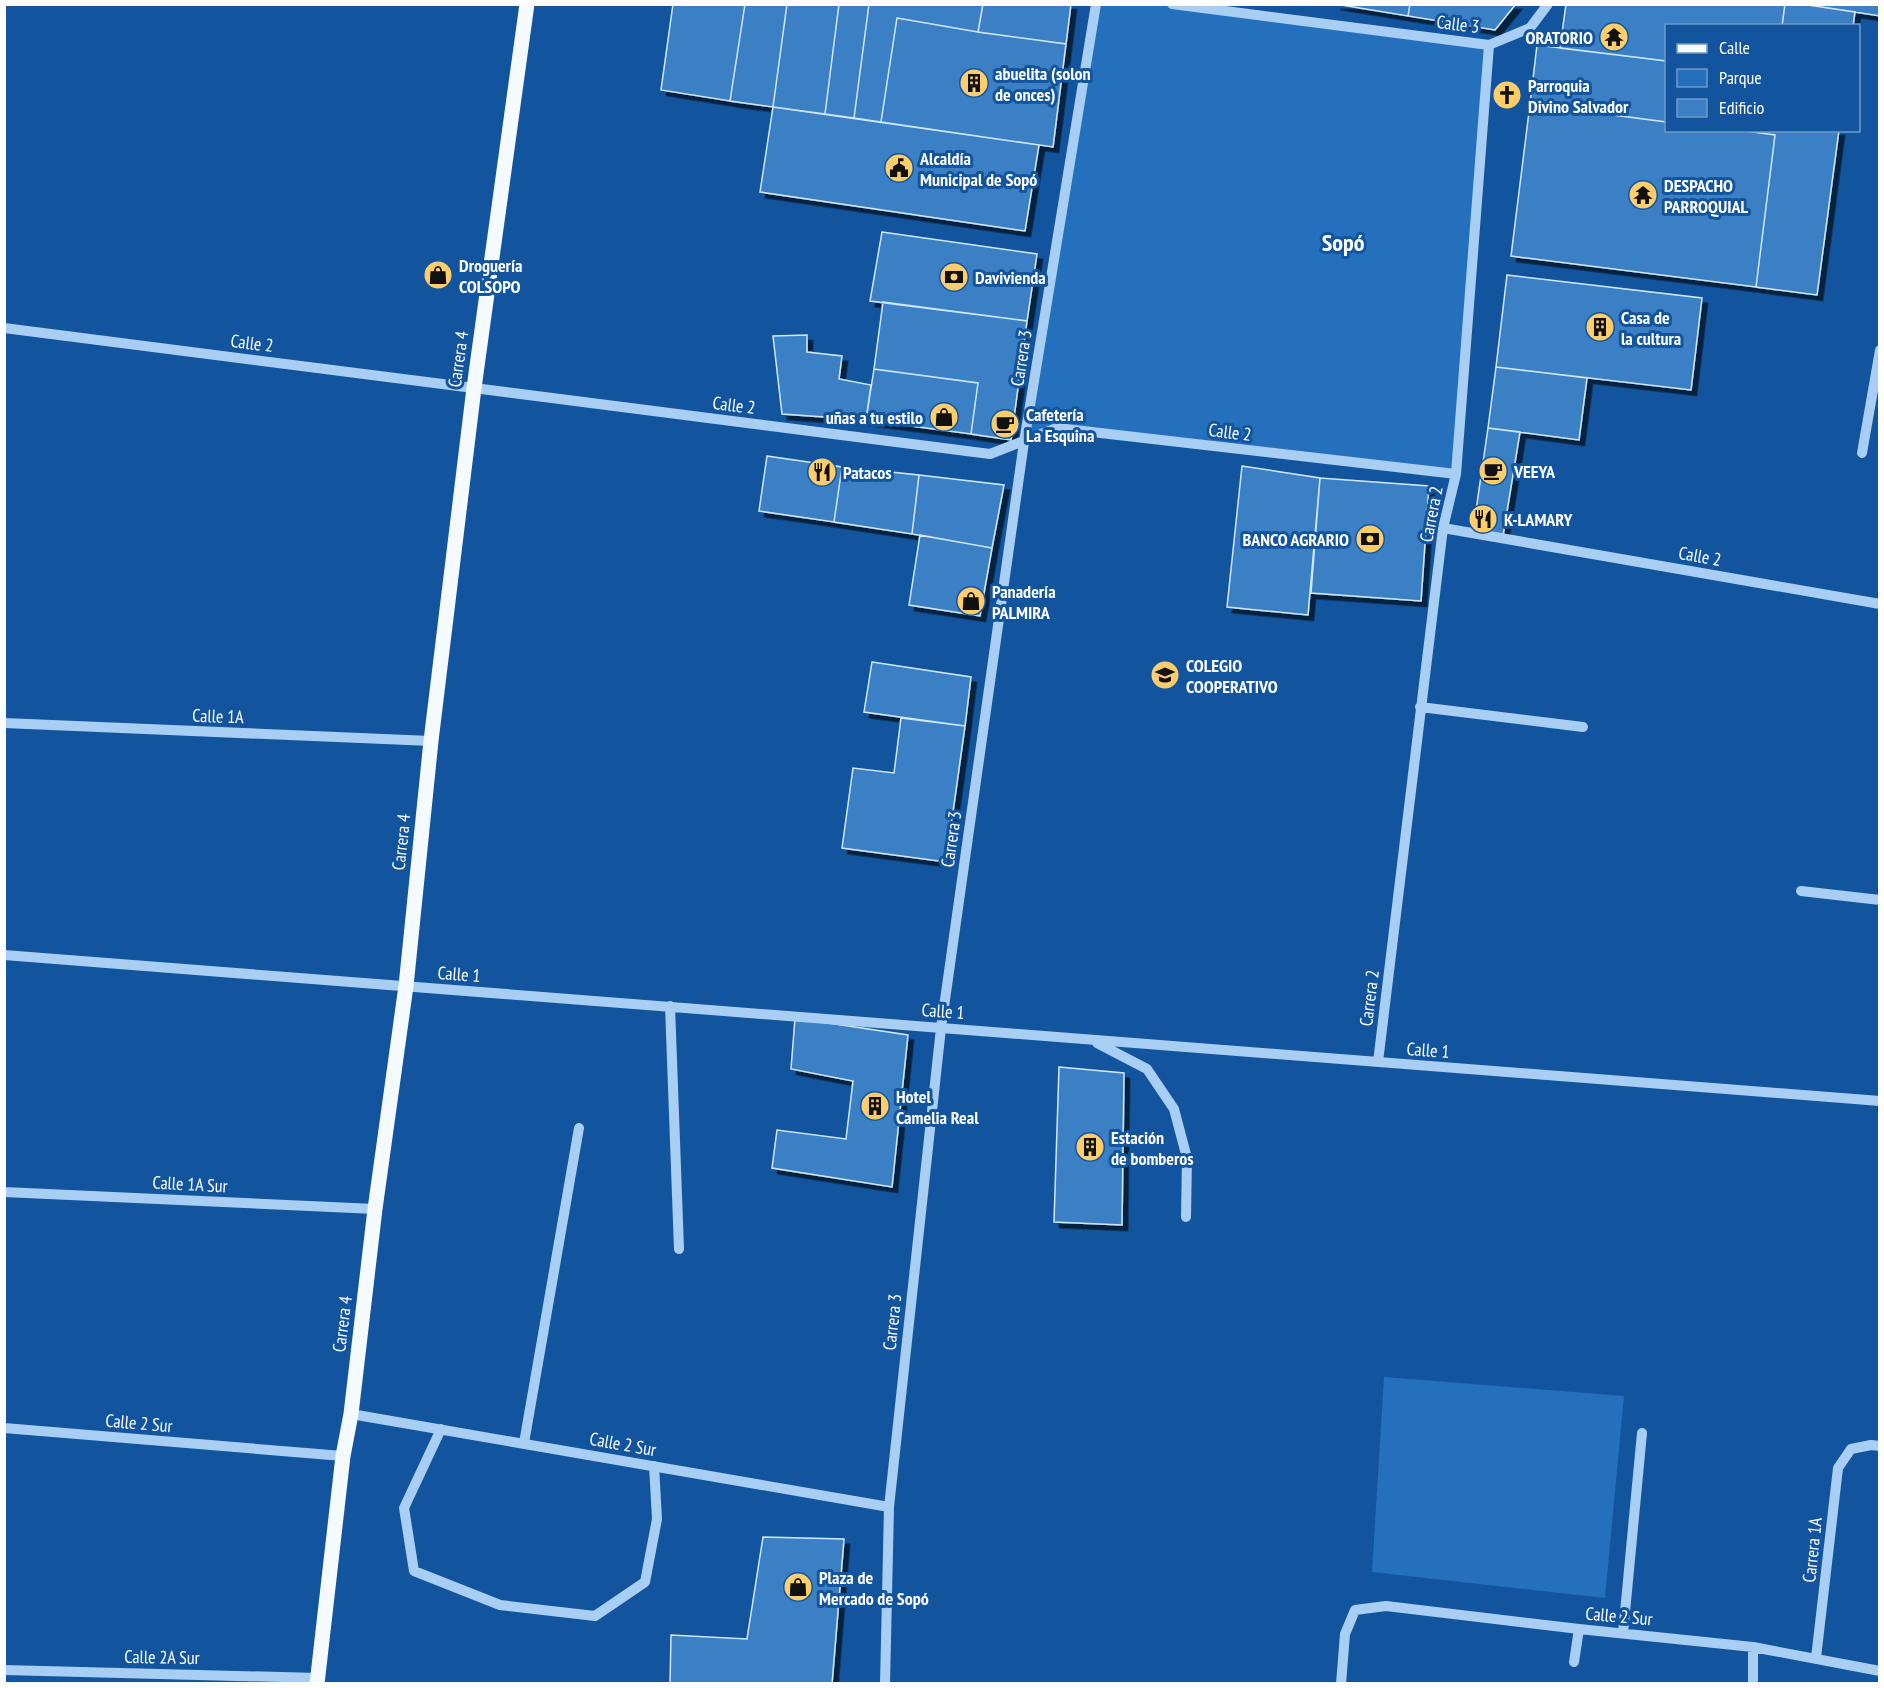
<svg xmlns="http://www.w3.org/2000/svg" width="1884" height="1688" font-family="'PT Sans Narrow',sans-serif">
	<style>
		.green { fill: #2570bc }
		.building { fill: #3b7fc5; stroke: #d1e7fe; stroke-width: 1.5; filter: url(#shadow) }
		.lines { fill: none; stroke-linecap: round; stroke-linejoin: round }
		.minor { stroke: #a8cef4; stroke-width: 10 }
		.major { stroke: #f5faff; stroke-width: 15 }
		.labels { text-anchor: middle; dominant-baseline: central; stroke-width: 6; stroke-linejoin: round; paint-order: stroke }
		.street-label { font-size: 18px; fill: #fff; stroke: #12559e }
		.poi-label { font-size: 18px; font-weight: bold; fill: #fff; stroke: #12559e; text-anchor: start }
		.district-label { font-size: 24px; font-weight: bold; fill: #fff; stroke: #12559e }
	</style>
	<defs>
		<filter id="shadow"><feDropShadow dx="5.5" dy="5.5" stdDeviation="0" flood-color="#0009"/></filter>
	</defs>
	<rect width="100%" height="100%" fill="#12559e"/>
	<path class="green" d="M1096 5H1172L1489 45 1456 474 1057 428 1024 442Z
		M1384 1377 1624 1396 1605 1598 1372 1572Z"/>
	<path class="building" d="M673 4H745L730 101 661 90Z
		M745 4H787L773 107 730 101Z
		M787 4H839L825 114 773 107Z
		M839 4H869L854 118 825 114Z
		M869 4H983L978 32 897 18 881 122 854 118Z
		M983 4H1071L1066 44 978 32Z
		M1335 4H1410L1408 16Z
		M1410 4H1516L1495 30 1408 16Z
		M1566 4H1785L1782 26H1666V61L1560 48Z
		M1785 4H1801L1855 12 1853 26H1782Z
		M1802 4H1880V16Z
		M897 18 978 32 1066 44 1053 147 881 122Z
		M1537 45 1666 61V122L1530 104Z
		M1530 104 1666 122V130H1738L1775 135 1756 287 1511 256Z
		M773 107 1039 145 1025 231 760 192Z
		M1738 130H1839L1817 295 1756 287 1775 135Z
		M882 232 1037 254 1027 321 870 301Z
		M1507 275 1702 298 1691 390 1496 367Z
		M883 302 1027 321 1011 440 971 434 978 383 874 369Z
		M807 335V352L842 356 839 379 871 385 866 420 782 414 773 336Z
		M1496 367 1587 378 1579 440 1488 428Z
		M874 369 978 383 971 434 866 420Z
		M1488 428 1520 432 1503 536 1473 531Z
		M767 456 842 467 834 522 759 511Z
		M1242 466 1320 478 1308 615 1227 607Z
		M842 467 919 475 912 534 834 522Z
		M919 475 1004 485 992 548 912 534Z
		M1320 478 1429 486 1421 601 1311 593Z
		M920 535 992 548 980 616 909 605Z
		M872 662 971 677 965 726 864 712Z
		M901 718 965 726 946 862 842 848 853 768 894 773Z
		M795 1018 908 1035 892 1187 772 1168 777 1130 846 1139 853 1081 791 1069Z
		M1059 1067 1124 1073 1122 1225 1054 1222Z
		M763 1537 844 1539 832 1684H670L671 1635 747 1639Z"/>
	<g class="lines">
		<path class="minor" d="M1172 4 1489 45
			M4 328 990 454 1057 428 1456 474
			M1862 453 1880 350
			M1443 528 1880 604
			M1420 707 1583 727
			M4 723 431 741
			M1801 891 1880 900
			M4 955 1880 1101
			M670 1006 679 1249
			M1097 1043 1147 1069 1174 1109 1187 1158 1186 1217
			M1378 1062 1443 528 1456 474 1489 45 1530 28 1548 4
			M4 1192 375 1209
			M351 1414 889 1507
			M4 1428 343 1456
			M441 1429 404 1508 414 1571 500 1605 595 1616 645 1582 657 1519 654 1466
			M524 1443 579 1128
			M1623 1633 1642 1433
			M1816 1658 1838 1468 1851 1449 1871 1445 1880 1446
			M1574 1662 1579 1629
			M4 1670 318 1678
			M1753 1681V1647
			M885 1684 889 1507 941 1028 1024 442 1096 4
			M1341 1684 1345 1634 1355 1610 1386 1606 1579 1629 1753 1647 1880 1671"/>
		<path class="major" d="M317 1684 343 1456 351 1414 375 1209 406 986 431 741 474 388 527 4"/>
	</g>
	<defs>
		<g id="temple-disc" transform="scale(1.5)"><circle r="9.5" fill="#ffce6b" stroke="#12559e"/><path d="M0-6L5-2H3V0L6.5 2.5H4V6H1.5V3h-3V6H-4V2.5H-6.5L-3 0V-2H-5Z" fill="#111"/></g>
		<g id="building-disc" transform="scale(1.5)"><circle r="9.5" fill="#ffce6b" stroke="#12559e"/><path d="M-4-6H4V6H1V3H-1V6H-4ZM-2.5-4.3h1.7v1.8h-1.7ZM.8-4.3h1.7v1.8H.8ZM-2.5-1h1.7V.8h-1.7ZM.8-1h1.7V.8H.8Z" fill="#111"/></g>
		<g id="church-disc" transform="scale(1.5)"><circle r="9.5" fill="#ffce6b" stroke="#12559e"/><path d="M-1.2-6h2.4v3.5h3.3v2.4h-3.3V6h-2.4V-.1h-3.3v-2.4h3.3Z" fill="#111"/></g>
		<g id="civic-disc" transform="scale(1.5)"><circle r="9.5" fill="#ffce6b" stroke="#12559e"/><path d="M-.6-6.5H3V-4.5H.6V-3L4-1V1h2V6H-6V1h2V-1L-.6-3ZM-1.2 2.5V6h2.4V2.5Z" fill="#111"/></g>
		<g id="shop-disc" transform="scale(1.5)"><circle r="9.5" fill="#ffce6b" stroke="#12559e"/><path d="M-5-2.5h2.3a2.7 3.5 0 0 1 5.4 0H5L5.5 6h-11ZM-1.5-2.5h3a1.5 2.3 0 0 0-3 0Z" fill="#111"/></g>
		<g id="bank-disc" transform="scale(1.5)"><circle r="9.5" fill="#ffce6b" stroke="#12559e"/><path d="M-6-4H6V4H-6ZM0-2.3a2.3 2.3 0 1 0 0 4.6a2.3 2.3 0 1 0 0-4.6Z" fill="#111"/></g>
		<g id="cafe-disc" transform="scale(1.5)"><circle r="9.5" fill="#ffce6b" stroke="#12559e"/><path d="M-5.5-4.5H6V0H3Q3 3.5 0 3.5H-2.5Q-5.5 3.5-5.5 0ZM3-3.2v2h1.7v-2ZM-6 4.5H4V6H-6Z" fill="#111"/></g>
		<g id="restaurant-disc" transform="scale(1.5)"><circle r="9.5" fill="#ffce6b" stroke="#12559e"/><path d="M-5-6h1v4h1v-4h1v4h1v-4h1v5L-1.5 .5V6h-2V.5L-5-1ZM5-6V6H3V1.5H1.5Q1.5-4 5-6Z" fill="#111"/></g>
		<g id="school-disc" transform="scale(1.5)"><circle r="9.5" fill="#ffce6b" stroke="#12559e"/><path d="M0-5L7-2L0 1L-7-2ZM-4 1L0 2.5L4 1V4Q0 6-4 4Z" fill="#111"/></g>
	</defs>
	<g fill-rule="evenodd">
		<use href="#temple-disc" x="1614" y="37"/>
		<use href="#building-disc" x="974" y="83"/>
		<use href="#church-disc" x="1507" y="95"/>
		<use href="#civic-disc" x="899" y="168"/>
		<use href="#temple-disc" x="1643" y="195"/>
		<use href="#shop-disc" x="438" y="275"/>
		<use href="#bank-disc" x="954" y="277"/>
		<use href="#building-disc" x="1600" y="327"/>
		<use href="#shop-disc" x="944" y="417"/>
		<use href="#cafe-disc" x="1005" y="424"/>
		<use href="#cafe-disc" x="1493" y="471"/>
		<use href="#restaurant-disc" x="822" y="472"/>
		<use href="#restaurant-disc" x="1483" y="519"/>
		<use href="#bank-disc" x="1370" y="539"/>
		<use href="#shop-disc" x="971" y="601"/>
		<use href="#school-disc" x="1165" y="675"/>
		<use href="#building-disc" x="875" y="1106"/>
		<use href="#building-disc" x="1090" y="1147"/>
		<use href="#shop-disc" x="798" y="1587"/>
	</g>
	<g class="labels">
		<g class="street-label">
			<text transform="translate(1458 24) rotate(7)">Calle 3</text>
			<text transform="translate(252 343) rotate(7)">Calle 2</text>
			<text transform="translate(1021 358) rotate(-81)">Carrera 3</text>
			<text transform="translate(458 359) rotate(-82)">Carrera 4</text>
			<text transform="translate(734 405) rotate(7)">Calle 2</text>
			<text transform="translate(1230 432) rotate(7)">Calle 2</text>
			<text transform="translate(1431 514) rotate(-79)">Carrera 2</text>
			<text transform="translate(1700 556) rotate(10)">Calle 2</text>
			<text transform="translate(218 716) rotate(2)">Calle 1A</text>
			<text transform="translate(951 839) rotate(-82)">Carrera 3</text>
			<text transform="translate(401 842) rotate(-84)">Carrera 4</text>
			<text transform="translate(459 974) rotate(4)">Calle 1</text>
			<text transform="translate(1369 998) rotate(-83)">Carrera 2</text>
			<text transform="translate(943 1011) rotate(4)">Calle 1</text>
			<text transform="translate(1428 1050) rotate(4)">Calle 1</text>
			<text transform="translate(190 1184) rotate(3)">Calle 1A Sur</text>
			<text transform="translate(892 1322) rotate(-84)">Carrera 3</text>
			<text transform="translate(342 1324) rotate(-83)">Carrera 4</text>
			<text transform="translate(139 1423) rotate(5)">Calle 2 Sur</text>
			<text transform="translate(623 1444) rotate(10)">Calle 2 Sur</text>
			<text transform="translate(1812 1550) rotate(-84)">Carrera 1A</text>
			<text transform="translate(1619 1616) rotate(5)">Calle 2 Sur</text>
			<text transform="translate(162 1657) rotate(1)">Calle 2A Sur</text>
		</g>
		<g class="poi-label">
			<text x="1593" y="37" text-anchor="end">ORATORIO</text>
			<text x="995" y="73">abuelita (solon<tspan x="995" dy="21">de onces)</tspan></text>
			<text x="1528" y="85">Parroquia<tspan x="1528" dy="21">Divino Salvador</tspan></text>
			<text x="920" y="158">Alcaldía<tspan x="920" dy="21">Municipal de Sopó</tspan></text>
			<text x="1664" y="185">DESPACHO<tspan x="1664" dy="21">PARROQUIAL</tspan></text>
			<text x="459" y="265">Droguería<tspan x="459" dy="21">COLSOPO</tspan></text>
			<text x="975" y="277">Davivienda</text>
			<text x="1621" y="317">Casa de<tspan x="1621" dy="21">la cultura</tspan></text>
			<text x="1026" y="414">Cafetería<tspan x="1026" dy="21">La Esquina</tspan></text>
			<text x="923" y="417" text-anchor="end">uñas a tu estilo</text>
			<text x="1514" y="471">VEEYA</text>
			<text x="843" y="472">Patacos</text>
			<text x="1504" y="519">K-LAMARY</text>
			<text x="1349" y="539" text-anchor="end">BANCO AGRARIO</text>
			<text x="992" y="591">Panadería<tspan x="992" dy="21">PALMIRA</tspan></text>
			<text x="1186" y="665">COLEGIO<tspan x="1186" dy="21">COOPERATIVO</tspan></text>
			<text x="896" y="1096">Hotel<tspan x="896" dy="21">Camelia Real</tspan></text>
			<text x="1111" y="1137">Estación<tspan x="1111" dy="21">de bomberos</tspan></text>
			<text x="819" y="1577">Plaza de<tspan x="819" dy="21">Mercado de Sopó</tspan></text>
		</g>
		<g class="district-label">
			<text x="1343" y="242">Sopó</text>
		</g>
	</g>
	<rect width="1884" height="1688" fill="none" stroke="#ffffff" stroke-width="12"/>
	<rect x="1665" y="24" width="195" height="108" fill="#12559e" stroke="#7199c5" stroke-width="1.5"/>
	<rect x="1677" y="44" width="30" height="9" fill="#f5faff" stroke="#7199c5" stroke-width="1.5"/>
	<text x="1719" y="54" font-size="18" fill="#ffffff">Calle</text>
	<rect x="1677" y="69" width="30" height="18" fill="#2570bc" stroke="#7199c5" stroke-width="1.5"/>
	<text x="1719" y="84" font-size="18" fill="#ffffff">Parque</text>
	<rect x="1677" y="99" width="30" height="18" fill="#3b7fc5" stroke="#7199c5" stroke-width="1.5"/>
	<text x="1719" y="114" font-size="18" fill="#ffffff">Edificio</text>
</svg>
